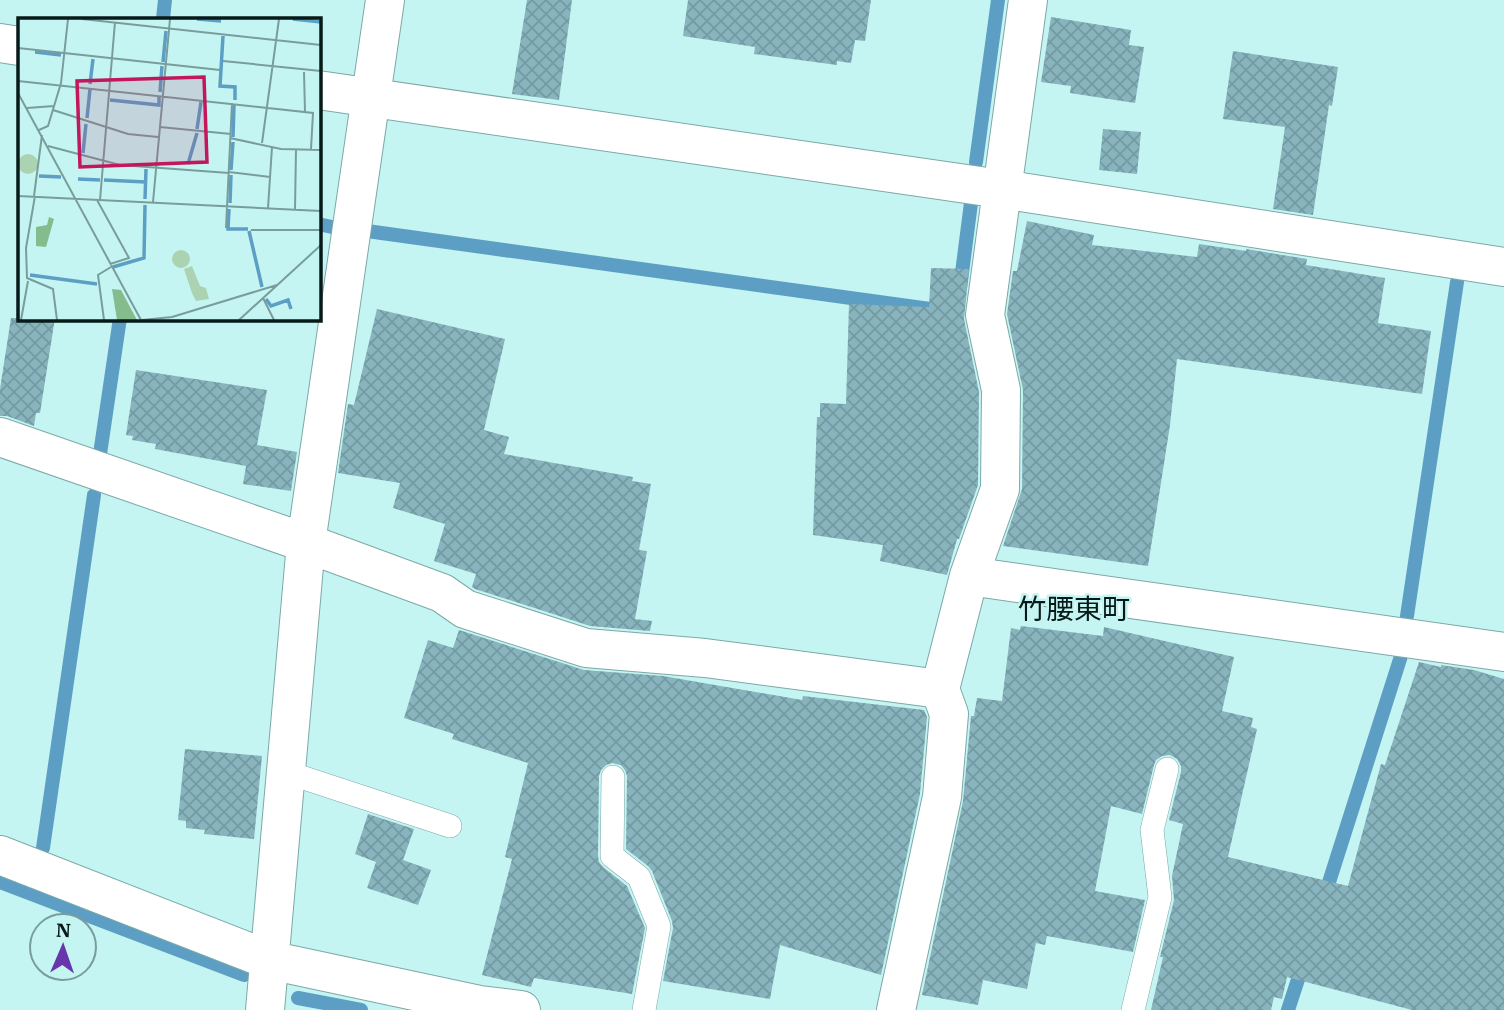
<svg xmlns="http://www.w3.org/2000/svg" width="1504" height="1010" font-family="'IBM Plex Serif','Noto Sans JP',serif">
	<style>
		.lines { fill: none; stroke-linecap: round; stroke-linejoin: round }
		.stream { stroke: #5d9fc4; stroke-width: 14 }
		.building { fill: url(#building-cross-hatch) }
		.lane-casing { stroke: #7ba9a7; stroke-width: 24 }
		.street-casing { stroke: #7ba9a7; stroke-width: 40 }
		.lane { stroke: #fff; stroke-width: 23 }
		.street { stroke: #fff; stroke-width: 38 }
		.labels { text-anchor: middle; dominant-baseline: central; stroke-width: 5; stroke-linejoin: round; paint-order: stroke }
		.quarter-label { font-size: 28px; fill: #071a19; stroke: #c5f5f2 }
		.inset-river { fill: none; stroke: #5d9fc4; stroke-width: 3.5 }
		.inset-road { fill: none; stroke: #799d9b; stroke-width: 2 }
		.view { fill: #c2185b; fill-opacity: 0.15; stroke: #c2185b; stroke-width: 3.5 }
		.inset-edge { fill: none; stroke: #071a19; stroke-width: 3.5 }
	</style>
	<defs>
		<pattern id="building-cross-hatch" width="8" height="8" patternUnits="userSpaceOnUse" patternTransform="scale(1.75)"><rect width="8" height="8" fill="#88b4be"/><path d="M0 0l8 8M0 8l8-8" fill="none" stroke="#749aa3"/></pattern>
	</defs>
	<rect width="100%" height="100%" fill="#c5f5f2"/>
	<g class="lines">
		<path class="stream" d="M163 19 165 0
			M976 162 998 0
			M318 224 332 227
			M367 231 930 309
			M960 288 971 203
			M100 454 120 318
			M1407 616 1457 282
			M43 848 94 495
			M0 882 244 975
			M1324 898 1401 656
			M298 998 361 1010
			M1288 1010 1303 964"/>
	</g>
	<path class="building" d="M527 0H572L559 100 512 94Z
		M688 0H871L865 41 855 40 851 63 837 61V65L754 54 755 47 683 36Z
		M1051 17 1131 30 1129 45 1144 47 1135 103 1070 93 1071 86 1041 82Z
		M1233 51 1338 67 1332 106 1329 105 1313 215 1273 209 1285 127 1223 119Z
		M1103 129 1141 132 1137 174 1099 170Z
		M1027 221 1094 235 1092 245 1197 257 1199 244 1246 251V249L1307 259 1306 265 1385 278 1378 323 1431 331 1422 394 1177 359 1170 425 1148 566 1003 546 1022 489 1023 390 1007 314 1013 271H1017Z
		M931 268 969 269 964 319 979 392 978 485 959 539H957L947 575 880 561 883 545 813 535 817 417H820V403L846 404 849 304 929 307Z
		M377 309 505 339 484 430 509 437 504 454 633 477 632 481 651 484 639 550 647 551 635 619 652 621 650 631 590 626 475 589 472 587 476 574 434 561 445 524 393 508 400 483 338 473 348 404 354 405Z
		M11 318H55L40 413H36L34 426 7 416H0V389Z
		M136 370 267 390 257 445 297 452 291 491 243 484 246 466 155 449 156 444 132 440 133 436 126 435Z
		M1021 626 1103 636 1104 627 1234 657 1222 711 1253 718 1251 727 1257 729 1228 857 1348 886 1381 764 1385 765 1419 662 1441 667V665L1474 670 1504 679V1010H1412L1287 977 1282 999 1274 997 1271 1010H1151L1163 957H1160L1174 900 1172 876 1183 824 1169 820 1181 772V766L1177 759 1170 755 1162 756 1156 760 1154 765 1142 814 1111 806 1095 891 1145 900 1133 952 1047 936 1045 945 1036 943 1027 989 983 980 978 1005 922 995 963 801 971 716H974L977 698 1002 701 1011 628 1020 630Z
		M459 630 584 670 663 676 802 700 803 696 924 710 927 717 920 794 881 975 780 945 770 999 663 981 673 928 672 921 652 871 648 866 626 849 627 776 625 770 621 765 612 763 606 765 601 770 599 776 598 856 599 862 603 867 627 886 645 928 632 994 534 978 531 987 482 975 512 859 505 857 528 763 452 739 454 734 404 718 428 640 453 648Z
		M185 749 262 756 254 839 204 834 205 830 186 828V821L178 820Z
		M368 814 414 829 403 860 431 870 418 905 367 888 376 862 355 854Z"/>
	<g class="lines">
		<g class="lane-casing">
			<path id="lane" d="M286 772 450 826
				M613 777 612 856 639 877 659 926 644 1010
				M1133 1010 1160 897 1152 830 1167 769"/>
		</g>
		<g class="street-casing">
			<path id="street" d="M0 43 19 46
				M318 90 1001 189 1504 267
				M0 437 306 543 442 593 465 609 586 648 705 658 940 689
				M969 576 1504 652
				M0 855 269 960 480 1005 521 1010
				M265 1010 306 543 385 0
				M896 1010 942 797 949 714 940 689 969 576 1000 489 1001 390 985 315 1028 0"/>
		</g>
		<use href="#lane" class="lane"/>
		<use href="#street" class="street"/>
	</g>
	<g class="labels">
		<g class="quarter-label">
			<text x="1074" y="608">竹腰東町</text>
		</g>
	</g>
	<g transform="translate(18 18)">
		<rect width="303" height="303" fill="#c5f5f2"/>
		<path d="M154 241a9 9 0 1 1 18 0a9 9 0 1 1-18 0ZM174 248 182 268 188 270 191 281 178 283 174 275 166 251Z" fill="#abd2b1"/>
		<path d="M31 199 36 201 28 229 18 228V209L29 207ZM94 271 103 272 119 302H99Z" fill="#85bc8e"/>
		<path d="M0 146a10 10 0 1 1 20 0a10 10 0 1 1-20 0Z" fill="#abd2b1"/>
		<path class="inset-river" d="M179 1 203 3M275 1 303 4M205 18 202 68 217 69V82M17 34 43 37M145 44 148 13M72 66 75 41M142 74 144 48M92 82 141 87V78M69 100 72 71M179 111 183 84M215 119 216 87M65 135 68 106M170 146 179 115M213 152 215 124M21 158 43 159M60 161 82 162M86 162 128 164M127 181 128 151M212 185 213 157M211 191 210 211H230M231 213 244 269M95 249 126 240 127 187M12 257 79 266M248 281 253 288 270 282 273 291"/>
		<path class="inset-road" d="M64 1 303 27M0 30 202 52M205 43 303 53M286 54 287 94M0 63 295 95 293 131M0 75 123 302M9 90 36 88M35 92 110 116 140 119M142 109 213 116M21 112 30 108 43 65 50 1M212 120 263 131 303 132M244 125 261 1M30 128 102 147 211 155M211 154 252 159M0 178 303 193M16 178 24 117M17 178 8 230 9 260 35 271 39 302M79 182 111 240 92 246M82 182 97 4M135 184 152 1M250 190 254 129M277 191 278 131M208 210 214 85M233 212H303M245 280 256 302M3 302 10 263M86 302 80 257 93 249M124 302 154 299 259 267M221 302 303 227"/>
		<path class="view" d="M186 59 189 144 62 149 59 63Z"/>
		<rect width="303" height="303" class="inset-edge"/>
	</g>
	<g transform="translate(63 947) rotate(2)"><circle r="33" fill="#c5f5f2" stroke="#799d9b" stroke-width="2"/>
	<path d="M0-5L12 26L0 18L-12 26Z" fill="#6736ad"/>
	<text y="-10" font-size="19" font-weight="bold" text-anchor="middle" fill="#071a19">N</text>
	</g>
</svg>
